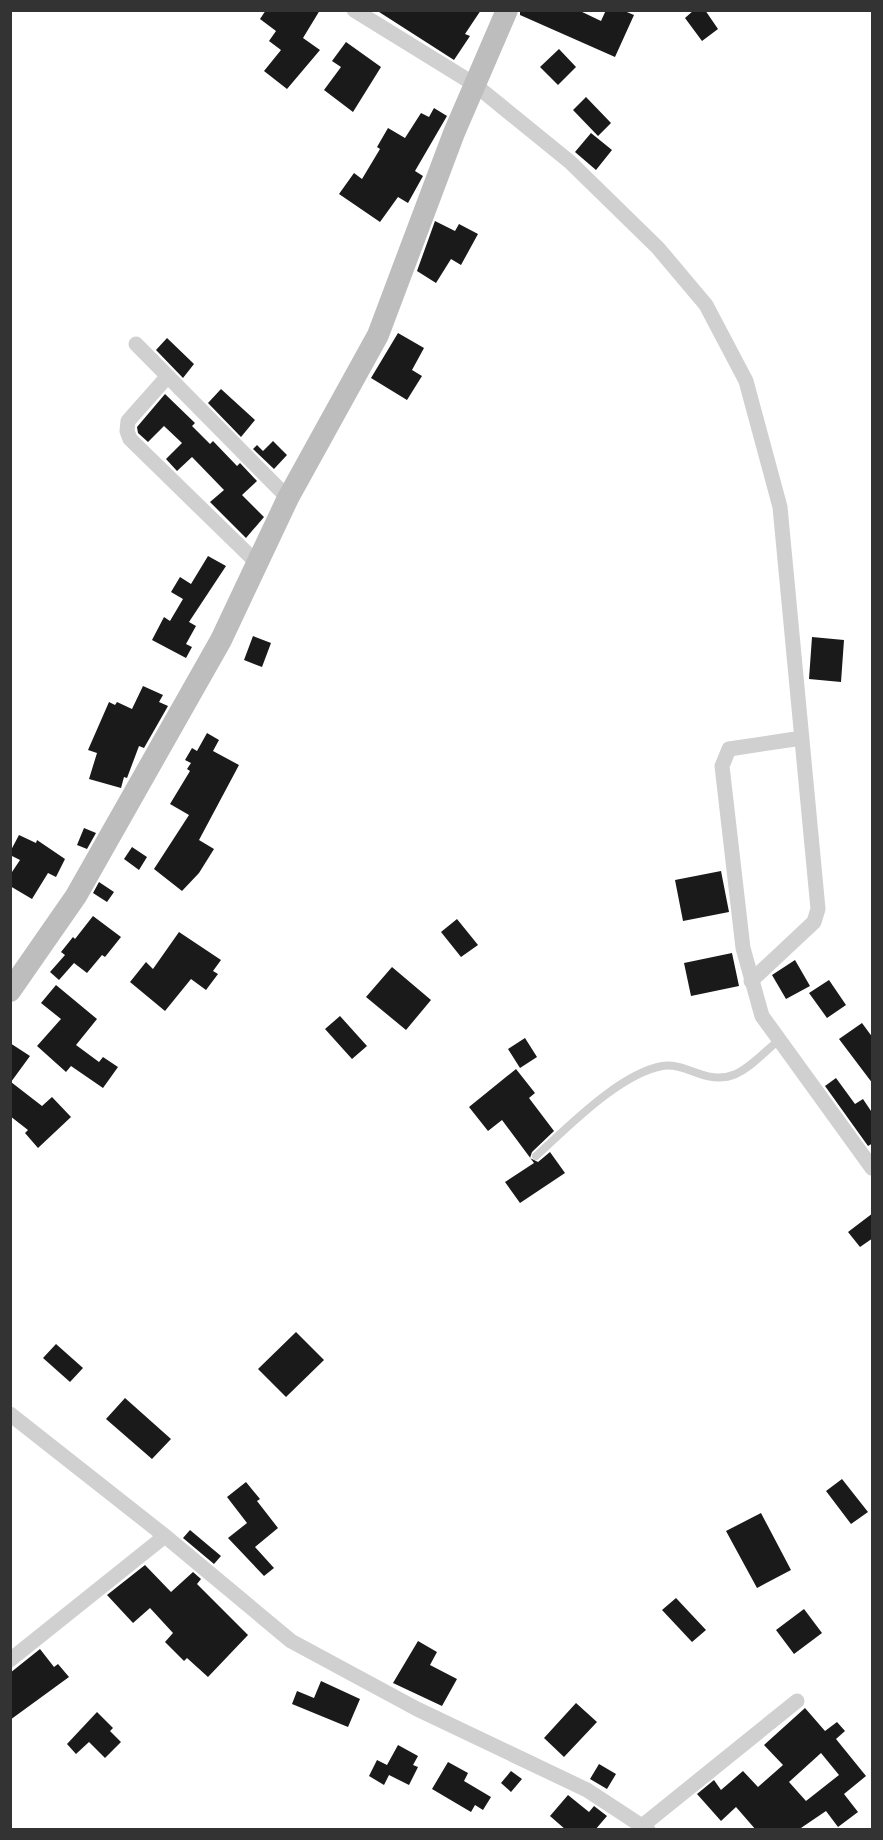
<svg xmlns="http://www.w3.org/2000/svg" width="883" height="1840" font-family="'Nunito Sans',sans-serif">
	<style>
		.building { fill: #1a1a1a; fill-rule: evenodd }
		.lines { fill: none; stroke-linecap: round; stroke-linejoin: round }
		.lane { stroke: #d0d0d0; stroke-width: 8 }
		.street { stroke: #d0d0d0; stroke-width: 15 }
		.secondary { stroke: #bdbdbd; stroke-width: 22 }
	</style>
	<rect width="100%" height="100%" fill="#fff"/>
	<path class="building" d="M266 10H320L303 38 320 50 287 89 264 71 281 50 269 41 276 31 260 19Z
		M376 10H481L465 34 470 36 454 60Z
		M520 10H578L601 21 606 10H622L634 15 615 57 520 15Z
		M694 10H705L718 29 702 41 685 18Z
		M346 42 381 67 353 112 324 90 341 67 332 61Z
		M559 49 576 67 558 85 540 67Z
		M586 97 611 123 598 136 573 110Z
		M434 108 447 116 415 171 423 176 408 203 398 197 380 222 339 194 354 173 362 179 380 149 377 147 388 128 405 138 421 113 429 117Z
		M591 133 612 150 596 170 575 152Z
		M435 221 455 231 459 224 478 234 461 265 451 259 436 283 417 271Z
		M398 333 424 348 412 370 422 376 407 400 371 378Z
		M167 338 194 364 183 378 156 350Z
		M221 389 255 420 241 437 208 403Z
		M165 394 195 423 192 426 210 444 213 441 237 466 240 463 257 481 242 495 264 517 246 538 210 502 224 490 192 457 177 471 166 459 182 443 164 426 148 442 138 433 137 427Z
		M273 441 287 455 274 469 253 449 257 445 263 451Z
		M208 556 226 566 189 622 196 626 186 644 192 647 186 658 152 640 164 617 170 621 183 599 171 592 180 577 191 584Z
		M253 636 271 643 262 667 244 660Z
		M812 637 844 640 841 682 809 679Z
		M143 686 163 695 159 702 168 706 144 748 139 746 127 778 124 777 121 788 89 779 97 753 88 750 109 702 115 705 117 702 132 709Z
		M207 733 219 740 213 751 239 765 199 840 214 849 199 873 182 891 154 869 189 815 170 804 190 771 187 769 191 763 185 760 192 748 197 751Z
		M84 828 96 833 87 849 77 845Z
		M19 835 36 843 37 840 65 859 56 877 48 873 32 899 10 886V875L20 860 10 855V852Z
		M132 847 147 857 139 870 124 859Z
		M721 871 729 912 683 921 675 880Z
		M99 882 114 892 107 902 93 893Z
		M93 916 121 937 105 957 102 955 87 973 74 963 59 980 50 972 65 955 61 952 73 937 75 939Z
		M457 919 478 945 461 957 441 932Z
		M179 932 221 960 213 971 218 974 206 990 191 979 165 1011 130 982 146 962 153 969Z
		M732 953 739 986 691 996 684 963Z
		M795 960 810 986 786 999 772 975Z
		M392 967 431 1000 406 1030 366 997Z
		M829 980 846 1005 827 1018 809 993Z
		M56 985 97 1019 76 1045 99 1062 103 1057 118 1067 103 1088 71 1066 66 1072 37 1046 61 1019 41 1003Z
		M340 1016 367 1046 352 1059 325 1029Z
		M862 1023 873 1038V1084L839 1039Z
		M525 1038 537 1057 520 1068 508 1049Z
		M10 1043 30 1056 11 1082 42 1106 52 1097 71 1117 38 1148 25 1133 28 1130 10 1116Z
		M516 1069 535 1093 529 1098 554 1131 532 1152 530 1158 538 1162 550 1152 565 1173 520 1203 505 1182 534 1163 502 1120 488 1131 469 1107Z
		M836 1078 855 1104 863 1099 873 1114V1143L868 1146 825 1086Z
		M873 1213V1238L860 1247 848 1232Z
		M296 1332 324 1360 286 1397 258 1369Z
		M56 1344 83 1368 70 1382 43 1358Z
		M125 1398 171 1439 152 1459 106 1419Z
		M842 1479 868 1512 851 1524 826 1491Z
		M246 1482 260 1499 257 1501 278 1528 255 1547 274 1568 264 1576 228 1538 247 1523 227 1497Z
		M761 1513 791 1570 757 1588 726 1531Z
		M190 1530 221 1556 214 1564 183 1538Z
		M145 1565 171 1592 193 1572 201 1579 197 1584 248 1635 208 1677 187 1658 184 1661 165 1642 173 1633 150 1608 133 1623 107 1595Z
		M676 1598 706 1630 692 1642 662 1610Z
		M804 1609 822 1633 794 1654 776 1630Z
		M418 1641 437 1652 430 1665 457 1679 442 1706 393 1683Z
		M40 1649 54 1667 58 1664 69 1677 10 1720V1673Z
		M321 1681 360 1699 348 1727 292 1704 297 1691 314 1698Z
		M576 1703 597 1722 564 1757 544 1738Z
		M805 1708 825 1731 837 1722 845 1731 836 1739 866 1776 844 1794 858 1812 838 1827 826 1811 798 1830H756L736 1807 721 1821 697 1794 714 1780 721 1790 743 1771 758 1787 783 1765 764 1745ZM821 1753 839 1775 806 1801 789 1782Z
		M97 1712 113 1728 110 1731 121 1742 105 1758 89 1742 76 1754 67 1744Z
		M398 1745 418 1756 413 1765 418 1767 409 1785 389 1775 384 1785 369 1776 377 1760 387 1765Z
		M448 1762 468 1773 464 1781 491 1797 483 1810 475 1805 471 1812 432 1789Z
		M599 1764 616 1774 607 1789 590 1779Z
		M511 1771 522 1779 511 1792 501 1783Z
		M568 1795 589 1812 594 1806 607 1816 595 1830H566L550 1816Z"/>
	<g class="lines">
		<path class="lane" d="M536 1156C567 1128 619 1074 662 1066 674 1064 686 1069 697 1073 736 1088 751 1063 779 1040"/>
		<path class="street" d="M354 10 474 84 570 162 658 248 706 305 746 381 780 507 818 909 814 922 751 981
			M136 344 288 498
			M167 377 128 421 127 431 130 439 256 562
			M802 738 729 749 722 766 743 948 762 1016 872 1168
			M10 1414 165 1536 291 1641 417 1709 587 1790 648 1830
			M10 1660 165 1536
			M637 1830 797 1701"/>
		<path class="secondary" d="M10 991 76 896 221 640 288 498 378 335 454 133 507 10"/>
	</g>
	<rect width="883" height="1840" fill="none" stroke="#333333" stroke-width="24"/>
</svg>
